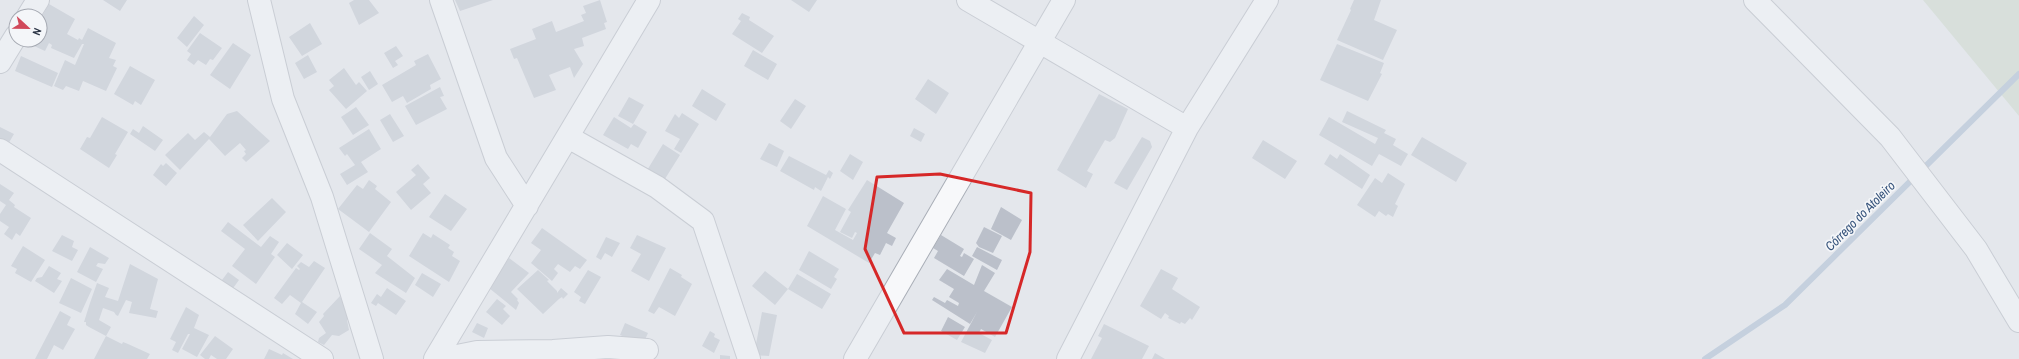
<svg xmlns="http://www.w3.org/2000/svg" width="2019" height="359" font-family="'Archivo Narrow',sans-serif">
	<style>
		.green { fill: #c9d6c5 }
		.lines { fill: none; stroke-linecap: round; stroke-linejoin: round }
		.stream { stroke: #9fb4cc; stroke-width: 6 }
		.building { fill: #bbc0ca }
		.street-casing { stroke: #a9aeb7; stroke-width: 24 }
		.street { stroke: #f7f8fa; stroke-width: 22 }
		.marked { fill: none; stroke: #d62828; stroke-width: 3; stroke-linejoin: round }
		.labels { text-anchor: middle; dominant-baseline: central; stroke-width: 3.5; stroke-linejoin: round; paint-order: stroke }
		.water-label { font-size: 13px; font-style: italic; fill: #34527a; stroke: #f4f6f9 }
	</style>
	<rect width="100%" height="100%" fill="#e4e7ec"/>
	<path class="green" d="M1923 0H2019V116Z"/>
	<g class="lines">
		<path class="stream" d="M1705 359 1785 305 2019 74"/>
	</g>
	<path class="building" d="M103 0H127L120 11Z
		M354 0H369L379 13 359 25 349 3Z
		M455 0H493L460 11Z
		M600 0 607 22 604 23 606 29 582 38 584 46 574 49 583 64 574 78 570 67 549 75 556 90 534 98 517 58 514 59 510 49 536 39 532 29 552 21 556 32 584 21 581 15 586 13 583 6Z
		M791 0H817L809 12Z
		M1354 0H1381L1374 20 1397 30 1383 60 1337 40 1351 10 1350 9Z
		M49 4 75 19 67 34 78 40 79 38 82 40 88 28 116 43 109 58 116 60 113 66 117 68 106 91 83 81 79 91 66 86 63 90 54 86 65 60 75 65 84 44H82L74 58 51 48 52 45 49 43 45 51 21 40H40V20Z
		M742 13 750 17 749 20 774 36 762 53 732 34 741 21 738 19Z
		M194 16 204 25 187 47 177 38Z
		M310 23 322 44 302 56 289 37Z
		M200 33 222 48 213 60 210 59 206 65 198 60 194 65 187 60 191 54 187 51Z
		M233 43 251 55 230 89 210 75Z
		M1337 44 1384 63 1380 73 1382 74 1368 101 1320 80Z
		M396 46 403 56 395 61 398 65 393 68 384 53Z
		M753 50 777 64 768 80 744 66Z
		M428 54 441 79 430 85 431 89 407 103 403 96 392 102 382 85 416 65 414 61Z
		M308 55 317 72 304 79 295 63Z
		M21 56 58 73 52 87 15 71Z
		M130 66 155 80 141 105 135 101 133 105 114 94Z
		M344 68 356 85 359 82 367 91 346 109 329 90 334 86 329 80Z
		M370 71 378 84 369 90 361 77Z
		M928 79 949 93 936 114 915 99Z
		M440 87 444 96 440 97 447 109 416 125 405 106Z
		M702 89 726 104 716 121 692 106Z
		M1099 94 1128 109 1115 138 1110 142 1105 140 1087 171 1093 174 1086 188 1057 170Z
		M629 97 644 105 633 124 618 116Z
		M795 99 806 106 791 129 780 121Z
		M356 107 369 125 353 135 341 117Z
		M237 111 270 141 246 162 242 158 246 154 244 151 246 150 240 143 225 156 209 139 180 170 165 155 188 133 195 140 204 132 210 137 227 114Z
		M1347 111 1386 130 1384 133 1396 139 1393 145 1408 154 1401 166 1379 154 1372 166 1319 135 1329 117 1375 144 1378 138 1342 122Z
		M682 113 699 124 681 153 674 149 680 139 665 131 675 114 679 118Z
		M390 114 404 136 393 142 380 120Z
		M102 117 128 132 115 154 117 155 109 168 80 149 87 137 90 138Z
		M614 117 631 128 634 124 647 132 638 148 631 144 628 149 603 135Z
		M143 126 163 140 155 151 130 134 133 129 139 133Z
		M0 127 14 134 7 146 0 142Z
		M914 128 925 134 921 142 910 136Z
		M369 129 381 149 361 162 368 172 347 185 340 174 355 165 347 154 345 156 339 148Z
		M1142 137 1150 141 1152 147 1127 190 1114 183Z
		M1422 137 1467 163 1456 182 1411 155Z
		M1263 140 1297 161 1285 179 1252 158Z
		M769 143 784 151 777 167 760 159Z
		M663 144 680 155 663 182 646 172Z
		M850 154 863 162 853 180 840 171Z
		M1330 154 1337 159 1340 154 1370 175 1362 189 1324 164Z
		M789 156 826 175 829 170 833 173 830 179 828 177 821 191 815 187 814 190 780 171Z
		M166 163 177 173 166 186 153 175 161 164 163 166Z
		M418 164 430 178 423 184 431 193 411 210 396 192 416 175 411 170Z
		M1388 173 1405 184 1395 204 1398 206 1393 217 1388 214 1386 216 1379 211 1375 217 1357 205 1375 178 1382 183Z
		M369 180 377 186 375 189 391 202 369 232 338 209 357 185 363 189Z
		M867 180 904 203 887 233 896 238 892 246 886 243 880 255 875 253 869 263 807 226 823 196 846 209 835 230 853 240 857 233 855 232 852 238 840 232 851 212 848 210Z
		M0 184 14 193 9 200 15 205 14 207 31 218 20 236 16 233 12 240 4 234 9 227 0 221V214L6 205 0 201Z
		M445 194 467 209 451 231 429 217Z
		M272 198 286 212 258 241 243 225Z
		M1001 207 1022 220 1011 240 991 229Z
		M228 222 261 247 270 236 279 242 271 254 275 257 256 284 232 266 245 249 221 231Z
		M984 227 1002 236 993 253 979 247 976 243Z
		M542 228 587 260 580 269 575 266 570 272 558 264 554 269 558 273 552 281 531 263 541 250 531 243Z
		M370 233 392 249 387 256 415 278 406 293 375 273 382 265 359 249Z
		M423 233 431 238 433 234 450 245 448 248 454 252 452 256 460 261 449 282 409 256Z
		M62 235 74 241 72 247 78 250 72 261 52 251Z
		M637 235 666 248 649 281 631 271 641 254 630 248Z
		M941 235 964 249 960 256 962 257 964 253 974 259 964 276 934 258 938 251 933 248Z
		M606 237 620 243 612 257 605 253 601 260 596 257Z
		M287 243 303 255 292 269 277 255Z
		M23 246 45 260 31 282 15 273 17 269 11 266Z
		M90 247 109 258 105 264 98 263 96 266 103 269 96 282 77 272Z
		M977 247 1002 260 997 270 972 256Z
		M809 251 839 269 834 277 837 279 831 289 799 270Z
		M509 258 529 273 511 292 518 299 517 300 519 303 516 310 489 288Z
		M314 261 325 268 302 302 317 312 308 324 295 314 301 303 290 295 282 304 274 298 296 268 299 270 300 269 297 266 301 262 309 267Z
		M130 264 158 279 150 309 158 311 156 318 129 313 132 302 126 300 118 316 116 315 114 312 103 308 99 320 111 327 106 336 89 327 86 325V322H84L90 303 97 283 109 288 105 297 118 301Z
		M982 265 995 273 984 291 1012 307 995 337 981 329 979 333 992 340 985 353 961 342 977 312 970 324 932 300 934 297 945 303 947 300 958 306 959 303 949 297 954 289 939 280 947 269 974 285Z
		M49 266 61 273 57 279 62 281 54 293 35 281 37 278 42 277Z
		M670 268 682 275 681 277 692 284 675 316 659 307 654 314 648 311Z
		M1161 269 1178 278 1172 289 1200 307 1192 320 1190 318 1185 324 1181 322 1180 324 1168 318 1169 316 1165 313 1161 319 1140 306Z
		M538 270 549 280 547 281 557 291V293L561 288 568 294 563 299 562 297 559 299 543 314 517 289Z
		M588 270 601 277 585 304 579 301 581 297 574 292Z
		M765 271 788 289 775 305 752 286Z
		M228 272 239 280 231 291 219 284Z
		M422 273 441 284 433 297 415 285Z
		M797 274 831 294 822 309 788 289Z
		M71 278 92 289 81 313 59 303Z
		M387 288 406 301 396 315 378 303 376 306 371 303 377 294 381 297Z
		M340 296 349 318 347 320 349 330 339 336 332 335 324 345 318 342 319 338 326 333 319 322 324 316 323 314Z
		M497 299 506 306 503 309 510 316 502 325 486 312Z
		M186 307 199 315 194 328 209 335 197 357 182 349 190 334H188L178 353 172 350 176 342 170 339Z
		M60 311 71 317 67 325 75 329 63 350 54 345 47 359H35Z
		M762 312 777 315 769 356 754 355Z
		M948 317 965 327 957 340 941 331Z
		M477 323 488 328 484 338 472 332Z
		M625 323 648 333 643 344 620 335Z
		M1104 324 1149 346 1142 359H1091L1102 338 1098 336Z
		M710 331 715 334 714 337 720 340 714 353 702 346Z
		M106 336 122 344 123 342 128 344 150 354 147 359H94Z
		M215 336 233 349 226 359H217L211 355 209 359H205L200 355Z
		M269 349 282 355 283 353 293 359H264Z
		M1155 353 1165 359H1152Z
		M720 355 730 356V359H720Z"/>
	<g class="lines">
		<g class="street-casing">
			<path id="street" d="M259 0 283 99 322 197 372 359
				M441 0 496 158 527 206
				M968 0 1187 128 1267 0
				M1755 0 1890 137 1976 249 2019 321
				M28 16 38 0
				M0 62 16 36
				M568 137 657 187 703 221 749 359
				M0 150 322 359
				M435 359 649 0
				M442 359 477 352 553 351 608 347 647 350
				M855 359 1064 0
				M1068 359 1187 128"/>
		</g>
		<use href="#street" class="street"/>
	</g>
	<path d="M0 0H2019V359H0ZM940 174 1031 193 1030 252 1006 333H904L865 249 877 177Z" fill="#e4e7ec" fill-opacity=".55" fill-rule="evenodd"/>
	<path class="marked" d="M940 174 1031 193 1030 252 1006 333H904L865 249 877 177Z"/>
	<g class="labels">
		<g class="water-label">
			<text transform="translate(1860 216) rotate(-45)">Córrego do Atoleiro</text>
		</g>
	</g>
	<g transform="translate(28 28) rotate(112)"><circle r="19" fill="#f4f6f9" stroke="#a4a8b1"/>
	<path d="M0-3L7 15L0 10L-7 15Z" fill="#d1495b"/>
	<text y="-6" font-size="11" font-weight="bold" text-anchor="middle" fill="#2b3445">N</text>
	</g>
</svg>
